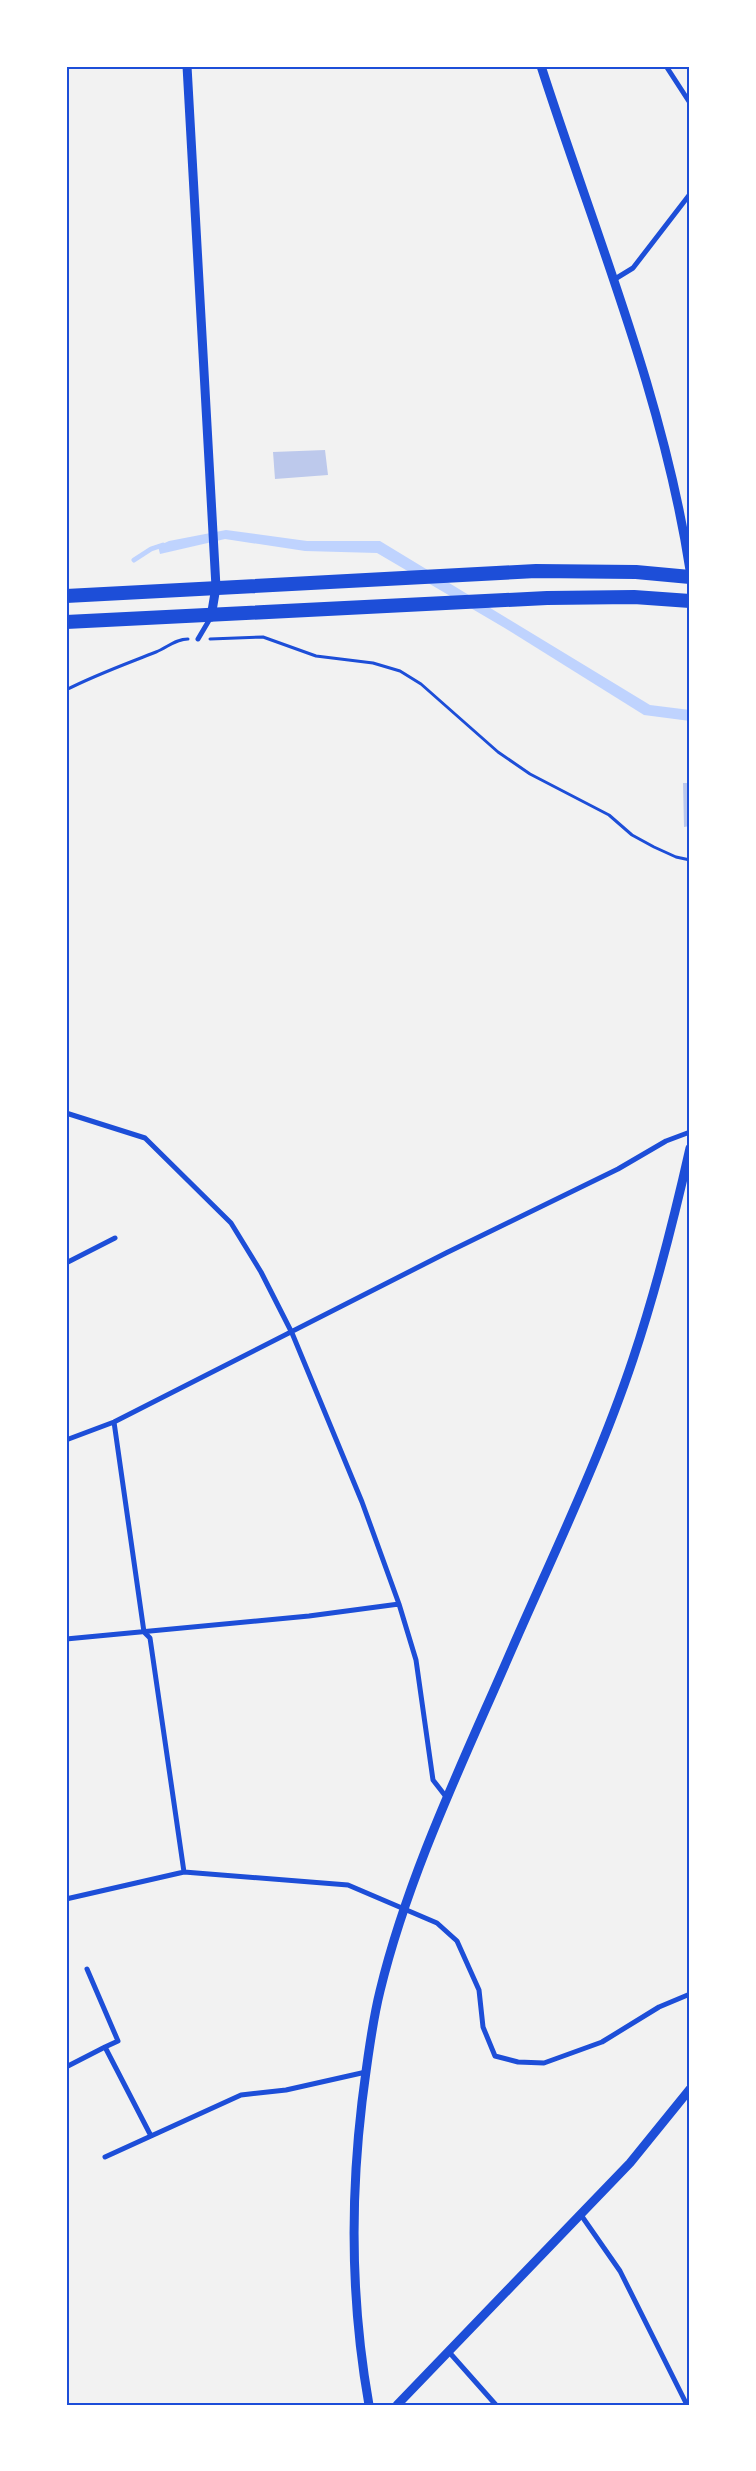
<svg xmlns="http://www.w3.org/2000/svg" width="756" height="2471" font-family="'Exo 2',sans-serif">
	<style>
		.water { fill: #bfd3fe }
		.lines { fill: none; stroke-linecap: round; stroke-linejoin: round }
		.stream { stroke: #bfd3fe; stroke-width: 5 }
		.building { fill: #bdc9ec }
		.path { stroke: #1d4ed8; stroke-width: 3 }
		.minor { stroke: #1d4ed8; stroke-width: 5 }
		.tertiary { stroke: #1d4ed8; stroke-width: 9 }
		.trunk { stroke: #1d4ed8; stroke-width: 14 }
		.neatline { fill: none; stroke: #1d4ed8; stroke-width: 2 }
	</style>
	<rect width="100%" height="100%" fill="#f2f2f2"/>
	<path class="water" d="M226 530 307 541H380L650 705 690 710V721L644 715 503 627 377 553 305 551 225 539 160 554 158 546 169 541Z"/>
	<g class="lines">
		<path class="stream" d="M134 560 151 549 163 545"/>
	</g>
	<path class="building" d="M325 450 328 475 275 479 273 452Z
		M683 783H690V826L684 827Z"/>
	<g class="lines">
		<path class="path" d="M210 639 263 637 316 656 373 663 400 671 421 684 498 752 530 774 609 815 632 835 654 847 676 857 690 860
			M66 690C95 675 126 664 156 652 168 647 176 639 188 639"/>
		<path class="minor" d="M666 66 690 103
			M615 279 633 268 690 194
			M198 639 211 617
			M66 1113 145 1138 231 1223 261 1272 292 1333 362 1502 399 1604 416 1660 433 1780 447 1798
			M66 1263 115 1238
			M114 1422 144 1632 150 1638 184 1872
			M66 1440 114 1422 446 1253 618 1169 666 1141 690 1132
			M66 1639 309 1616 399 1604
			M66 1899 184 1872 348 1885 437 1923 457 1941 479 1990 483 2027 495 2056 518 2062 544 2063 602 2042 659 2007 690 1994
			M87 1969 118 2041 105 2047
			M66 2067 105 2047 151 2136
			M105 2157 241 2095 286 2090 366 2072
			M581 2215 620 2271 687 2405
			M449 2352 496 2405"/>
		<path class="tertiary" d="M187 66 216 587 211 617
			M541 66C595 234 663 395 690 570
			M369 2405C351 2304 350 2203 362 2102 367 2065 371 2027 380 1991 408 1876 461 1766 508 1658 551 1559 599 1461 633 1359 656 1290 674 1219 690 1148
			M397 2405 630 2163 690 2089"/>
		<path class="trunk" d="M66 596 536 571 636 572 690 577
			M66 622 547 598 634 597 690 601"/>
	</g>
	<rect width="756" height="2471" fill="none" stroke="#ffffff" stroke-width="135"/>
	<rect x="68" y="68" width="620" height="2336" class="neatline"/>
</svg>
